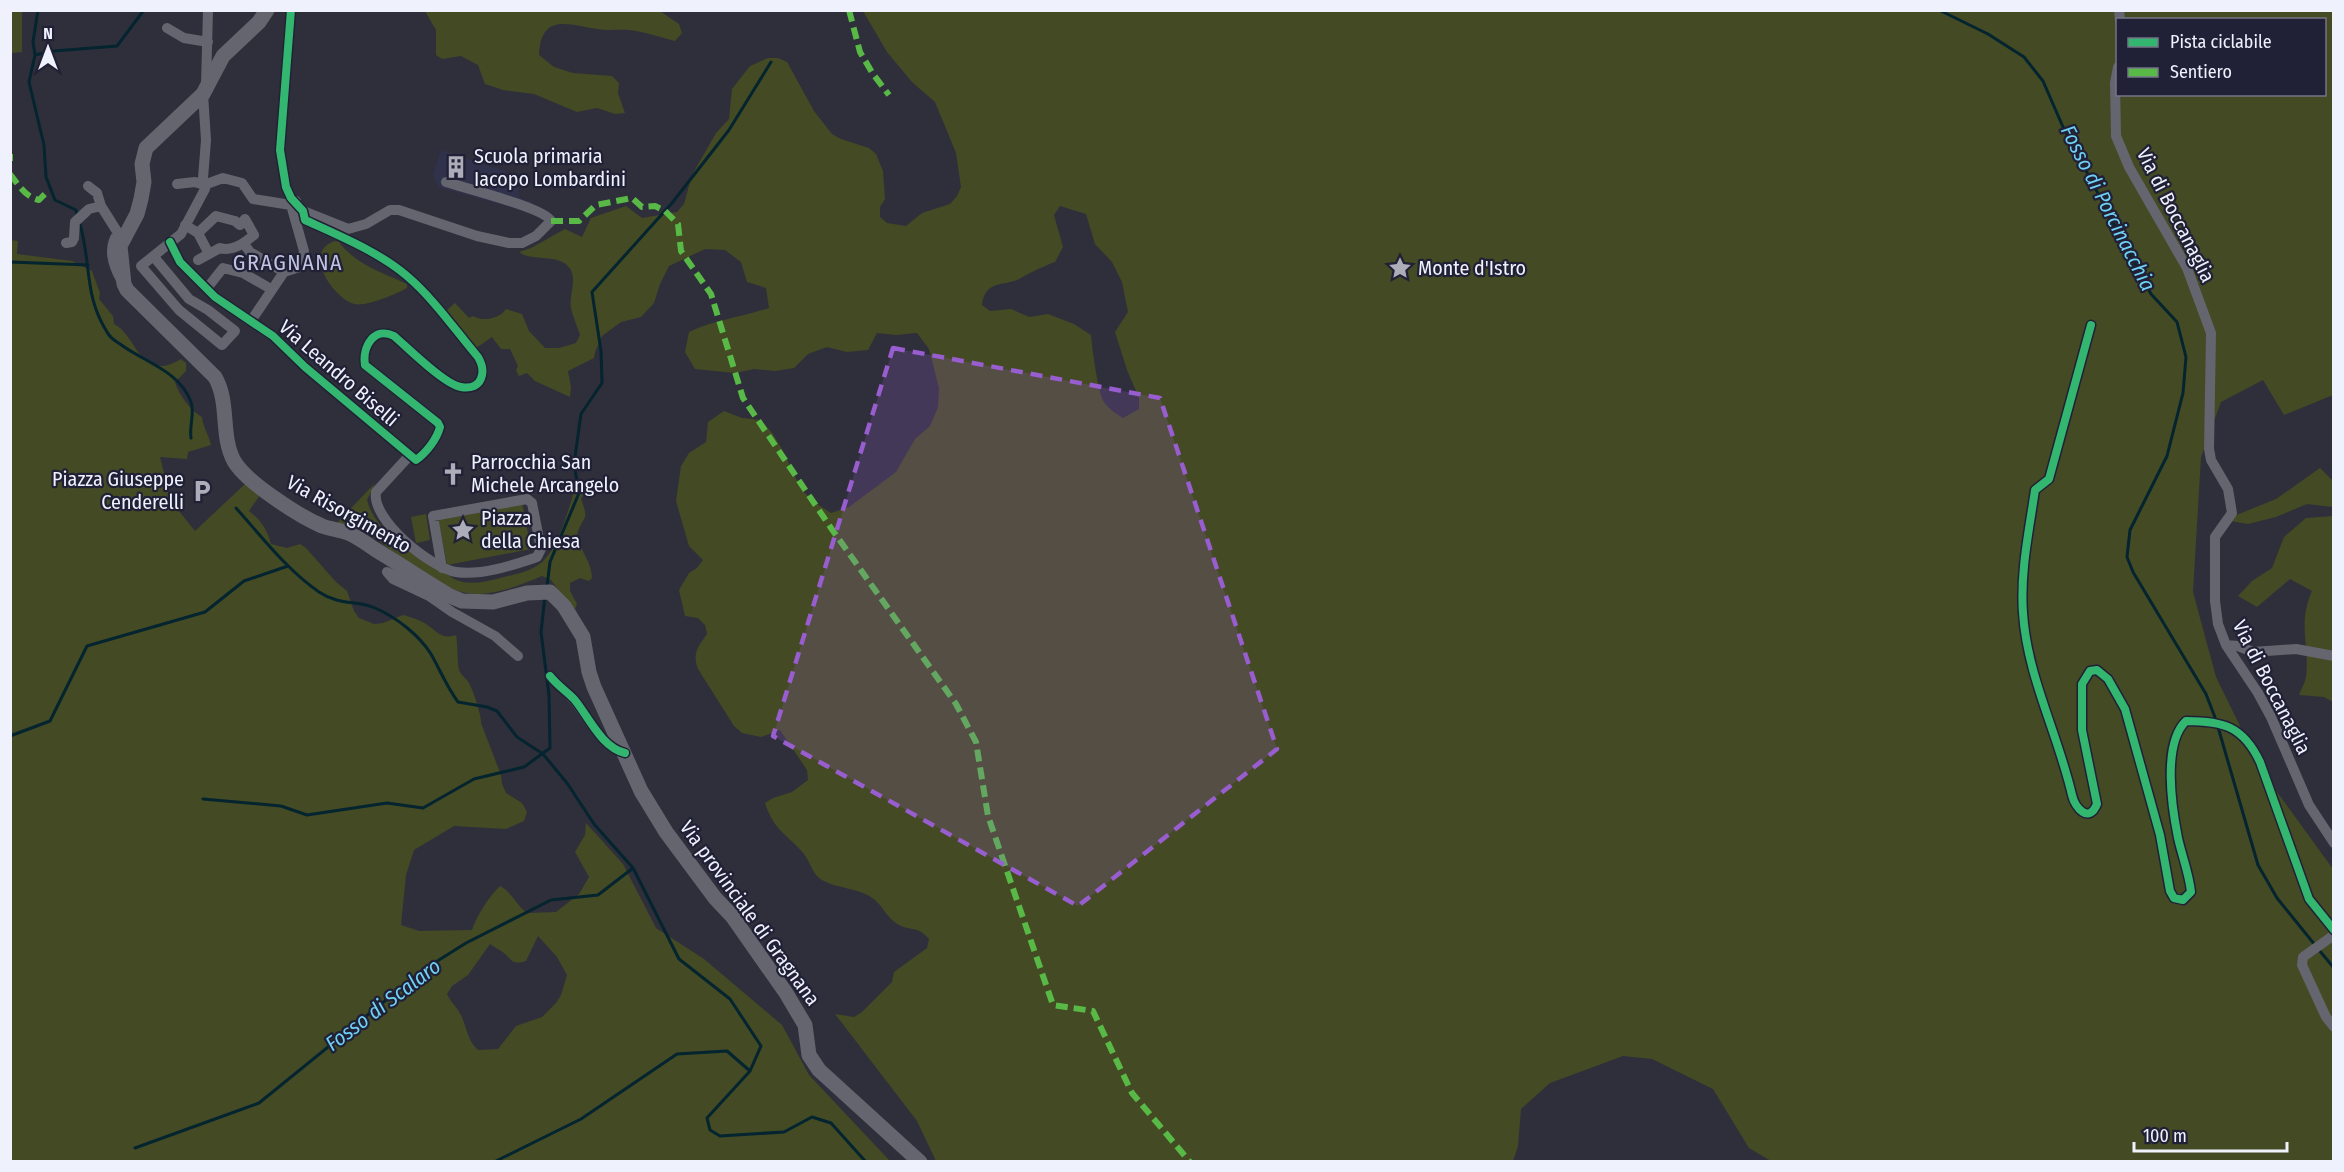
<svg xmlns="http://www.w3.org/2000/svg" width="2344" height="1172" font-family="'Fira Sans Condensed',sans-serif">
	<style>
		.built { fill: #30314b }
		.green { fill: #444a23; fill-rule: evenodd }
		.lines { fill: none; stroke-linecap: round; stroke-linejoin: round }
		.stream { stroke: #04242f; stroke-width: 3 }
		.street { stroke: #65656f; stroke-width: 10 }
		.secondary { stroke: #65656f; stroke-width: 15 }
		.quiet { stroke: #58b947; stroke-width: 6; stroke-dasharray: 12 6; stroke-linecap: butt }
		.cycleway-casing { stroke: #202136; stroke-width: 11 }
		.cycleway { stroke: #33b770; stroke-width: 8 }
		.marked { fill: #985dce; fill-opacity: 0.2; stroke: #985dce; stroke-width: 4.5; stroke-dasharray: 12 8; stroke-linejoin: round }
		.labels { text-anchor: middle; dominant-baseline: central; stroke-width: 4.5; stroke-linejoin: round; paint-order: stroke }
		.poi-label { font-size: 20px; fill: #eff1fd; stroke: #202136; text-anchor: start }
		.street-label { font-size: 20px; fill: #eff1fd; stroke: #202136 }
		.water-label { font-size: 21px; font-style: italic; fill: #6fd1f5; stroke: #202136 }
		.quarter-label { font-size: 22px; letter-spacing: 1.5px; fill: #c1c4e0; stroke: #202136 }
	</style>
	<rect width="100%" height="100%" fill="#2f2f3b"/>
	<path class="built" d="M441 150 505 171 518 187 520 198 532 202 528 212 438 187 433 175Z"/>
	<path class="green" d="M10 11H22V52L11 53Z
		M425 11H660L679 24 682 33 675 41C660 37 645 32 630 30 619 29 608 31 597 29 567 24 541 13 539 55L554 67 573 73 612 76 619 83 618 93 625 113 615 114 597 108 577 112 534 94 503 90 485 84 478 65 461 56 442 59 436 55V30Z
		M863 11H2333V395L2284 415 2263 380 2221 402 2201 457 2193 592 2216 677 2262 771 2333 869V1161H1771L1749 1148 1713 1089 1652 1059 1623 1056 1550 1083 1521 1109 1518 1146 1513 1161H936L917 1121 835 1014 854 1017 862 1012 892 982 894 972 927 948 929 939C918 926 913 931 901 926 888 920 884 908 875 900 861 888 838 889 822 880 812 874 811 863 804 854 787 834 774 831 765 803L773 798 792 792 808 780 807 770 780 730 761 737 742 733 734 726 698 669C692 653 698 647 707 634L705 625 698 618 685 616 679 590 689 573 697 568 703 560 689 546 676 501 681 466 689 453 706 442 708 422 724 411 742 418 761 420 773 434 783 451 801 489 814 502 831 513 849 507 896 472 915 439 930 426 938 407 939 388 929 349 917 333 896 335 877 333 868 350 847 352 827 347 808 354 794 368 775 371 754 369 735 373 695 369 685 352 689 332C714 320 742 317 769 308L766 288 747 282 741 262 725 250 705 249 669 266 660 284 654 303 641 317 621 322 602 336 595 352 594 358 568 371 571 387 570 397 535 381 527 373 519 376 516 370 518 366 510 349H501L492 337 476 348 446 311 455 303 469 318 473 316C482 322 500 319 506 309L522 314 529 331 545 348H559L576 343 580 335C577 326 573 317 571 308 568 292 583 271 560 261 547 256 529 260 519 252L531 248 565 229 582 237 591 218 626 206 642 218 677 212 684 204 692 175 716 133 729 119 732 89 750 66 768 58H778L787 62 814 111 832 134 841 139 869 148 876 154 883 171 885 199 880 207V217L887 223 906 226 922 213 950 204 957 196 961 187 956 153 935 102 912 82 887 52ZM2118 20H2324V94H2118ZM1060 206 1086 214 1095 244 1112 262 1122 282 1128 312 1115 332 1127 370 1139 398V409L1123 418C1116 414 1109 409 1104 402 1098 394 1092 347 1091 335L1074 324 1048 314 1029 317 1011 309 990 311 982 305C985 279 1004 287 1021 278 1033 271 1042 267 1055 262L1063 247 1054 215Z
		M11 240 18 241 17 254 72 261 92 271 100 293 99 299 113 316 114 324C138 336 139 384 181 359L186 363V371L175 382C179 395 191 411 202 417 203 428 209 435 211 445L188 452 187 459 160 457 171 501 195 531 245 484 260 495 249 511C261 520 267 530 271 544L287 548 300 544 306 548 336 582 347 591 354 611 359 618 374 624 383 623 403 615C411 617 420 620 426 624 437 631 441 640 456 635 458 644 457 667 460 672 462 676 467 679 469 683 473 690 482 717 481 723L501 775 502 784 506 793 522 803 527 812 524 821 506 829 454 826 414 850 406 875 401 925 419 931 472 930C477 915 488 898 500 886 512 892 516 905 527 913L556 912 579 894 589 877 575 852 585 835 586 823 623 864 656 928 704 959 782 1025 809 1075 890 1161 11 1162ZM538 936 557 957 567 975 561 995 556 1003 542 1017 516 1026 498 1049 478 1050C466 1040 467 1023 458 1010 454 1004 450 1001 447 994L452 986 468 975 490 944C494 947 500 950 504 953 513 961 512 965 526 961Z
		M335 241 339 242C355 264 383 273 407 284V288C397 294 365 307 354 304 332 297 302 251 335 241Z
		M2320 468 2333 481V507L2307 504 2276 517 2248 524 2224 520 2276 499Z
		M577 482 588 486 581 499C590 523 583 514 577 535 580 551 592 562 592 578L589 581 580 578 570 583V591L577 604 575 609 571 607 551 580 542 576C523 584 502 593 480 594 439 596 401 553 367 534 358 529 347 527 337 523L375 483 367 500C374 529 409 551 433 567 440 571 448 574 454 579 468 586 486 582 500 578 511 575 525 573 535 567 558 556 569 506 577 482Z
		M522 502 531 549 447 565 438 518Z
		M426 514 430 540 416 543 411 517Z
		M2333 516V702L2324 697 2299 695C2301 689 2305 683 2306 677 2310 644 2297 625 2312 591L2290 579 2257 607 2238 596 2252 581 2272 568 2284 537 2306 518Z"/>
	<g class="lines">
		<path class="stream" d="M1939 10 1988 34 2024 57 2043 81 2063 127 2151 294 2177 322 2186 357 2183 393 2167 456 2130 530 2127 557 2133 572 2206 694 2216 720
			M35 55 33 42 38 10
			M77 215 76 210 55 200 46 177 44 145 29 82 35 55 54 51 117 46 144 10
			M79 221C92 262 83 294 107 332 110 338 115 341 120 344 144 362 180 371 191 402 195 413 189 426 191 438
			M10 262 88 265
			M236 508C262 537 287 570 319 592 340 606 357 600 375 608 396 617 419 635 431 654 440 670 447 687 458 702L487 707 497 711 517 737 543 754 567 783 594 824 633 868 679 959 730 999 761 1046 750 1071 707 1118 710 1130 720 1136 784 1132 812 1117 831 1123 866 1162
			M547 586 550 562 579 493 574 464 581 414 602 383 601 351 592 292 672 203 729 130 771 62
			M2218 727 2258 865 2277 898 2315 945
			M10 736 50 721 87 646 205 612 244 581 288 566
			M203 799 281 806 307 815 387 803 423 808 474 779 524 767 550 748 549 695 541 632 545 596
			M2319 950 2334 968
			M135 1148 259 1103 423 970 466 943 551 900 598 895 633 868
			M494 1162 581 1119 677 1054 727 1051 750 1071"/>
		<path class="street" d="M2119 10 2120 20
			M167 28 184 38 208 42
			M2118 67 2115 83 2116 136 2129 167 2187 268 2211 333 2209 449 2211 460 2228 489 2232 513 2215 537V601L2218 624 2226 645 2258 693 2271 717 2309 805 2334 843
			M206 85 208 10
			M177 184 195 182 204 185 223 178 242 183 253 199 291 205
			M88 186 97 193 101 206 118 233C107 248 113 265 121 280
			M303 211 348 229 366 224 390 210H399L477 236 509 243H522L536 236 551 221C545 208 464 188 446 182
			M185 225 198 233 216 216 235 221 240 225 245 219 254 235C244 243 233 252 220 248L198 260
			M198 233 209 254
			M170 242 180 262 215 297 273 336 305 367 416 460C426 453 437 439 440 427L438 423 365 365C362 347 374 326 394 336 408 348 445 385 461 387 482 391 487 372 478 357 455 330 434 299 407 276 379 252 338 235 305 220L303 211 291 198 286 187 280 150 291 10
			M66 243 72 242 74 238 75 222 89 209 101 206
			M244 244 250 252 284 272
			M154 257 189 299 208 310 235 331 222 345 179 310 141 266 181 234 205 189 203 178 206 140 203 94
			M208 287 223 268 243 273 271 289
			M251 321 284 272 300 267 304 251 291 205 296 201
			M2091 325 2049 479 2035 490C2029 531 2020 572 2023 613 2027 676 2058 734 2072 795 2075 808 2089 824 2097 804L2082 730V684L2090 671 2097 670 2108 679 2125 709 2160 835 2170 891 2174 898 2183 900 2191 892C2189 873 2182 856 2178 838 2172 808 2162 744 2186 721 2223 721 2243 726 2260 762L2309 899 2334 930
			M410 455 376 492C371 520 431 568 456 572 482 576 513 565 537 557L541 549 532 503 527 499 433 516 442 568
			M423 581 421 585H418L387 572 393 579 429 596 452 612 495 636 518 656
			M2226 645 2238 646 2253 652 2296 649 2334 656
			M550 676C558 685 567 692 574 700 588 717 602 747 624 753
			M2334 935 2303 957 2302 965 2326 1017 2334 1027"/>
		<path class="secondary" d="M267 10 259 22 223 56 203 94 146 148 142 164 144 182 141 199 137 214 120 246 124 284 127 290 215 377C230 403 220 435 234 461 246 482 299 516 322 526 330 529 340 530 348 533 358 537 367 544 376 550 401 565 425 581 450 596L462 601 493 602 527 593 550 592 564 606 583 637 589 672 594 687 641 791 666 832 715 898 732 916 786 993 805 1025 809 1055 819 1070 920 1162"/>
		<path class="quiet" d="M849 10 860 52 873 74 889 95
			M10 154V161
			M10 174C18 184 25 197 39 200L47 192
			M551 221H579L596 205 632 198 642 207 655 206 665 211 678 224 681 251 711 294 743 398 831 528 956 704 976 742 988 816 1053 1005 1093 1011 1132 1093 1190 1162"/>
		<g class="cycleway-casing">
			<path id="cycleway" d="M170 242 180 262 215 297 273 336 305 367 416 460C426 453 437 439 440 427L438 423 365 365C362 347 374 326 394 336 408 348 445 385 461 387 482 391 487 372 478 357 455 330 434 299 407 276 379 252 338 235 305 220L303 211 291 198 286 187 280 150 291 10
				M2091 325 2049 479 2035 490C2029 531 2020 572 2023 613 2027 676 2058 734 2072 795 2075 808 2089 824 2097 804L2082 730V684L2090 671 2097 670 2108 679 2125 709 2160 835 2170 891 2174 898 2183 900 2191 892C2189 873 2182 856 2178 838 2172 808 2162 744 2186 721 2223 721 2243 726 2260 762L2309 899 2334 930
				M550 676C557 685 566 691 574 699 589 717 601 747 625 753"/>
		</g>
		<use href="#cycleway" class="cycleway"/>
	</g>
	<path class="marked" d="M893 348 1160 398 1277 749 1078 906 773 736Z"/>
	<defs>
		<g id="building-bare" transform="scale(1.8)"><path d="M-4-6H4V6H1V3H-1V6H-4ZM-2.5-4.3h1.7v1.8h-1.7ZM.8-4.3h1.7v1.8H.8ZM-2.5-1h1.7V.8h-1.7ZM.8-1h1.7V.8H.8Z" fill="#acadb9" stroke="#202136" stroke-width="2.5" paint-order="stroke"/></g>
		<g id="sight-bare" transform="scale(1.8)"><path d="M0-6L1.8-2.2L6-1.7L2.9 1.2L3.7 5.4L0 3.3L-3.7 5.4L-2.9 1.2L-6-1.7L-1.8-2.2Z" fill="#acadb9" stroke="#202136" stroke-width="2.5" paint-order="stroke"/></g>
		<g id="church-bare" transform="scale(1.8)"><path d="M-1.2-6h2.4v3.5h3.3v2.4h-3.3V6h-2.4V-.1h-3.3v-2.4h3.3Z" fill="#acadb9" stroke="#202136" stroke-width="2.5" paint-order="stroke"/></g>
		<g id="parking-bare" transform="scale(1.8)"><path d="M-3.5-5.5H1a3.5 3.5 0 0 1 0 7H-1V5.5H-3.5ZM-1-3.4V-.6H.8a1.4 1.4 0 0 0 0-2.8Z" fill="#acadb9" stroke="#202136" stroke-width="2.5" paint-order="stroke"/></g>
	</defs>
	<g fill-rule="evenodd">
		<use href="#building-bare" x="456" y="167"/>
		<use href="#sight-bare" x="1400" y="268"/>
		<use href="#church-bare" x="453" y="474"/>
		<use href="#parking-bare" x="202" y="491"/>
		<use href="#sight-bare" x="463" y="530"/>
	</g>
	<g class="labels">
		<g class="poi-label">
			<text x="474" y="156">Scuola primaria<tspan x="474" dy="23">Iacopo Lombardini</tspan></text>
			<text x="1418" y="268">Monte d'Istro</text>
			<text x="471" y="462">Parrocchia San<tspan x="471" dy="23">Michele Arcangelo</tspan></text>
			<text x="184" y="479" text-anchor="end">Piazza Giuseppe<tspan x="184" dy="23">Cenderelli</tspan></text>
			<text x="481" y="518">Piazza<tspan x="481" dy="23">della Chiesa</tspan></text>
		</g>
		<g class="street-label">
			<text transform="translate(2176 215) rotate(63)">Via di Boccanaglia</text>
			<text transform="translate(339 373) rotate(41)">Via Leandro Biselli</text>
			<text transform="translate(349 514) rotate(29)">Via Risorgimento</text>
			<text transform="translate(2272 687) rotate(63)">Via di Boccanaglia</text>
			<text transform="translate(750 913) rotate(54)">Via provinciale di Gragnana</text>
		</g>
		<g class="water-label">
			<text transform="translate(2108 208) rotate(63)">Fosso di Porcinacchia</text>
			<text transform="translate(383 1005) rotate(-37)">Fosso di Scalaro</text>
		</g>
		<g class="quarter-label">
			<text x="288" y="262">GRAGNANA</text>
		</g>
	</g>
	<rect width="2344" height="1172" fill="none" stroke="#eff1fd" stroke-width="24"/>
	<rect x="2116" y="18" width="210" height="78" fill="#202136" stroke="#737486" stroke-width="1.5"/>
	<rect x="2128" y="38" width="30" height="9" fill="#33b770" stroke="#737486" stroke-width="1.5"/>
	<text x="2170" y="48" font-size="18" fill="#eff1fd">Pista ciclabile</text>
	<rect x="2128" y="68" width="30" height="9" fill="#58b947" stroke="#737486" stroke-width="1.5"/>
	<text x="2170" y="78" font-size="18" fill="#eff1fd">Sentiero</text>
	<g transform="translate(48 48)" stroke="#202136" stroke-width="4.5" paint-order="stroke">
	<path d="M0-4.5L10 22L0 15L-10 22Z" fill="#eff1fd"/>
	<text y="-9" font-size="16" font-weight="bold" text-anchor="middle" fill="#eff1fd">N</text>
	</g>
	<path d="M2134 1142v9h153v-9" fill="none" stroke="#eff1fd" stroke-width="3"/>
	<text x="2143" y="1142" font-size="18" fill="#eff1fd" stroke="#202136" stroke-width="4.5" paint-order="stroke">100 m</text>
</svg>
